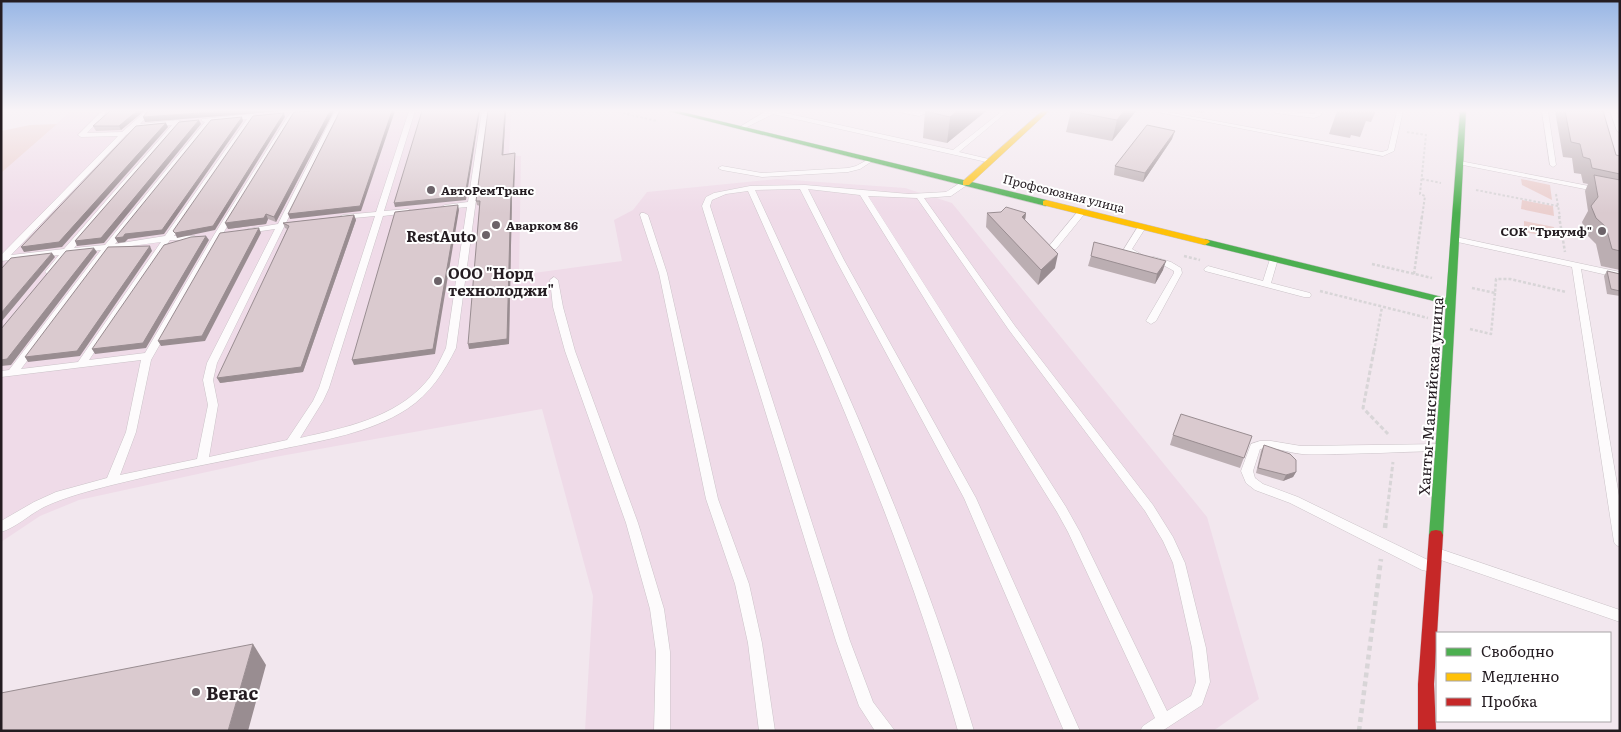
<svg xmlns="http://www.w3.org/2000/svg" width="1621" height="732" font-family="Literata,serif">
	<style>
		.built { fill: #efdbe8 }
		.green { fill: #ebcfce }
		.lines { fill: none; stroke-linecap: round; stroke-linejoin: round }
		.lane-casing { stroke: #cbc3c8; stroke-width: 1 }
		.fast-casing { stroke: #cbc3c8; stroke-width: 1 }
		.slow-casing { stroke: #cbc3c8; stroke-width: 1 }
		.jam-casing { stroke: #cbc3c8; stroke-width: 1 }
		.path-far3 { stroke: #d8d5d7; stroke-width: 2; stroke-dasharray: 2.5 2; stroke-linecap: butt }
		.path-far2 { stroke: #d8d5d7; stroke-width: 2.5; stroke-dasharray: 3 2; stroke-linecap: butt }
		.path-far1 { stroke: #d8d5d7; stroke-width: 3; stroke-dasharray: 4.5 2.5; stroke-linecap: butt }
		.path { stroke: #d8d5d7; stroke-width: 4.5; stroke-dasharray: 5 4; stroke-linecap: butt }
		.lane { fill: #fdfbfc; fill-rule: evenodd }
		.fast { fill: #4caf50; fill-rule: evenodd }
		.slow { fill: #ffc107; fill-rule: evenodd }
		.jam { fill: #c62828; fill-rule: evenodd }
		.wall { fill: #bbaeb2 }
		.shaded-wall { fill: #998d91 }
		.building { fill: #dacacf; stroke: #998d91 }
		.poi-dot { fill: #6c6369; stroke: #fff; stroke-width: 2 }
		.labels { text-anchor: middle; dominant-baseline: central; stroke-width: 4; stroke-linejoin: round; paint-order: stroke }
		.far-poi-label { font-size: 12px; font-weight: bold; fill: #241c21; stroke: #fff; text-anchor: start }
		.far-street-label { font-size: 12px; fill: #241c21; stroke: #fff }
		.poi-label { font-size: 15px; font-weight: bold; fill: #241c21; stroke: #fff; text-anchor: end }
		.street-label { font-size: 15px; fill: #241c21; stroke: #fff }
		.near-poi-label { font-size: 18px; font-weight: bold; fill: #241c21; stroke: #fff; text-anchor: start }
	</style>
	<rect width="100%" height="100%" fill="#f2e7ee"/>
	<path class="built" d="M71 111H511L509 155 521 156 519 275 622 261 614 220 633 210 647 192 777 179 905 188 952 203 1207 517 1259 699 1213 731H585L593 596 542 409 275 457 79 500 40 516 1 542V173Z"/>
	<path class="green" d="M57 124 1 173V131L30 125Z
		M1521 179 1550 185 1552 200 1522 185Z
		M1522 200 1553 206 1554 216 1521 209Z
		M1524 221 1554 227 1557 238 1524 232Z"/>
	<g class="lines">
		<g class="lane-casing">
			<path id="lane" d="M102 111H108L87 133 122 132 146 111H152L140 124 178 120 183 122 180 124 74 248 105 245 205 122 202 121V119L252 114 260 116 254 118 174 236H195V240H170L89 360 145 353 214 235 290 113 293 111 296 113 222 235 151 360 136 432 120 475 197 459 208 405 203 380 207 363 275 229 248 233 244 231 248 229 278 224 335 111H341L217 363 213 380 218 405 209 457 287 440 313 401 319 388 375 216 343 219 339 217 343 215 376 212 409 111H415L384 211 408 209 412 211 408 213 383 216 329 388 323 401 300 438C344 428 395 418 426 382 435 372 440 360 446 348L467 207 445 209 441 207 445 205 468 202 482 111H488L456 348C444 372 430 394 407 409 370 433 324 440 282 449 225 461 168 471 112 485 89 491 65 497 44 507 30 514 17 527 1 532V521L34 502 56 492 107 478 126 432 141 360 1 377V371L9 370 101 250 69 254 52 274 49 275 45 272 59 255 1 261V255L118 136 81 137 78 135ZM247 119 165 236 115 244 212 121ZM172 125 64 249 11 255 126 135 136 128ZM161 242 78 362 21 369 110 249Z
				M766 111H776L953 150 1002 111H1008L959 152 993 160V162L991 163 773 114 743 129 738 128Z
				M894 111H932L919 116Z
				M1152 111H1162L1382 152 1388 150 1397 111H1403L1394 151 1383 156Z
				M1273 111H1287L1314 114 1317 111H1323L1320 116 1314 118 1276 113Z
				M1542 111H1548L1556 165 1553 167 1550 165Z
				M1610 111H1616L1620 121V133L1617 131Z
				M869 159 874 160 860 169 848 172 762 177 722 170 718 168 722 166 762 173 848 168 856 166Z
				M1460 161 1620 192V196L1458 164V162Z
				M963 181 970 183 951 196 924 198 1015 326 1153 505 1173 537 1185 563 1206 648 1210 682 1202 705 1162 731H1140L1143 726 1155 718 1068 532 1057 512 860 195 808 189 844 260 976 498 1080 731H1064L964 498 836 260 800 189 755 190C837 366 918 544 974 731H958C906 545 827 367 748 191L726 194 712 200 710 206 850 641 873 702 895 731H875L859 706 836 641 702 206 706 197 714 193 750 186 805 185 909 194 946 192ZM868 196 917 198 1009 330 1145 511 1163 541 1173 563 1192 648 1196 682 1191 696 1167 711 1080 532 1066 507Z
				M1079 210H1085L1086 212 1056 249H1050V245Z
				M641 213H644L648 215 667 273 718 499 749 584 762 643 775 731H759L748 643 735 584 706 499 659 273 640 215Z
				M1139 225H1145L1146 227 1132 249 1144 256 1140 259 1126 254 1124 249Z
				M1453 237H1456L1620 272V278L1581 269 1620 502V547L1616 545 1614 542 1572 267 1453 241Z
				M1274 256 1278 259 1271 283 1310 293 1311 295 1310 297H1304L1205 271 1204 269 1208 266 1263 281 1270 259Z
				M1154 257 1171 262 1181 268 1182 273 1156 321 1151 324 1146 321 1174 273V271L1165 266 1151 262V258Z
				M554 277 558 280 563 307 575 351 638 523 664 609 670 652V731H654L656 652 650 609 626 523 565 351 553 307 550 280Z
				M1260 441H1271L1301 446 1443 444 1445 447 1443 450 1439 451C1394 452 1348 455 1302 454 1288 453 1274 446 1260 449L1253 471 1255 478 1263 484 1298 497 1432 562 1434 566 1432 570 1427 571 1422 570 1290 503 1255 490 1246 483 1241 471 1251 444Z
				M1440 549 1620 610V622L1435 558 1434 554 1435 550Z"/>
		</g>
		<g class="fast-casing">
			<path id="fast" d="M668 111H678L1046 200 1050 203 1046 206Z
				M1460 111H1466L1443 535 1441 539 1436 540 1431 539 1429 535 1446 304 1202 244 1200 242 1205 239 1446 298Z"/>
		</g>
		<g class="slow-casing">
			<path id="slow" d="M1042 111H1049L969 185H963V181Z
				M1046 200 1208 240 1210 242 1205 245 1043 205V201Z"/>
		</g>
		<g class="jam-casing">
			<path id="jam" d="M1436 530 1441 531 1443 535 1434 684 1436 731H1418V684L1429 535 1431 531Z"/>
		</g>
		<path class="path-far3" d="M614 111 657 121
			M1407 132 1426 135 1420 194 1425 196 1422 217
			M1422 179 1441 183
			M1476 190 1558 206
			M1556 194 1560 217"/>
		<path class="path-far2" d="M1559 216 1565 252
			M1184 256 1200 260
			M1372 264 1432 278
			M1414 274 1422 216
			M1472 288 1495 293 1496 279H1510L1566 292
			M1320 291 1428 318
			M1470 329 1491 334 1495 293
			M1374 351 1382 307"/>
		<path class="path-far1" d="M1374 350 1363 408 1388 434
			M1386 520 1393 462"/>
		<path class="path" d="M1385 528 1386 519
			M1359 731 1381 559"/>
		<use href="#lane" class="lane"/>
		<use href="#fast" class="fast"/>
		<use href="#slow" class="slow"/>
		<use href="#jam" class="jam"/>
	</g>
	<path class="wall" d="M110 111H144L121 130 96 131 93 126Z
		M316 111H334L276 222 268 219 266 224 228 229Z
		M506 111 503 154 515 158 514 195 512 196 509 344 469 349 480 206 477 205 476 201Z
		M925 111H986L947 143 923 138Z
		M1071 111H1136L1112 141 1066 132Z
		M1190 111H1205L1203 113Z
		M1337 111H1376L1371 122 1366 121 1360 137 1351 135 1350 138 1329 134Z
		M1555 111H1603L1616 155 1620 156V270L1601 266 1596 244 1586 234 1582 222 1588 211 1585 191 1588 184 1583 183 1581 174 1574 173 1572 158 1563 157Z
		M1172 139 1143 182 1114 175 1115 166Z
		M987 213H1026L1025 221 1055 268 1038 285 986 227Z
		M354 215 356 220 303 372 220 383 287 229 285 228 283 223Z
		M1091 256 1163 270 1155 284 1088 266Z
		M1607 271 1620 274V296L1607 294 1604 276Z
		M1173 435 1252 436 1240 468 1170 445Z
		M1264 445 1296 472 1293 477 1283 481 1256 473 1261 451Z"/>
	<path class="shaded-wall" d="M137 111H144L121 130 119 126Z
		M227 111H283L145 122 143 117Z
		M330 111H334L276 222 274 217Z
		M392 111H395L361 211 290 219 288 214Z
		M479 111H482H480L466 200 395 207 394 203Z
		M505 111H506L503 159 502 155Z
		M957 111H986L947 143 950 117Z
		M1124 111H1136L1112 141 1117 120Z
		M284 113 285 117 215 230 177 238 175 233Z
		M242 117 243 121 164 234 128 239 125 242 118 243 115 238Z
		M199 120 201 124 104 243 77 246 75 241Z
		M166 123 168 127 62 247 24 252 21 247Z
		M1175 131 1172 139 1143 182 1145 173Z
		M515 153V158L514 195 512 196 509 344 469 349 468 344 511 191Z
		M458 205 459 210 435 354 354 365 352 360Z
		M1026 213 1024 226 1022 217Z
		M266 214 268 219 266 224 228 229 225 223Z
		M354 215 356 220 303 372 220 383 217 378Z
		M259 228 261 233 205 341 161 346 158 341Z
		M206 236 209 240 146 348 95 354 92 349Z
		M150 246 152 251 80 356 28 362 25 357Z
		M94 248 97 252 11 365 1 366V360Z
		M52 253 55 257 1 322V313Z
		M1058 254 1055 268 1038 285 1041 270Z
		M1166 261 1163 270 1155 284 1157 274Z
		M1296 472 1293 477 1283 481 1286 475Z
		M253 644 266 665 248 731H228Z"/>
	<path class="building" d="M110 111H137L119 126H93Z
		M148 111H227L143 117Z
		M316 111H330L274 217 266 214 264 218 225 223 294 112Z
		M340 111H392L360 206 288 214Z
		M422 111H479L465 196 394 203Z
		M488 111H505L502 155 515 153 513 191H511L507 339 468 344 480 201H476Z
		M925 111H957L950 117Z
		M1070 111H1124L1117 120Z
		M1565 111H1603L1616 155 1620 156V174L1592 168 1590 159 1583 157 1580 144 1571 142Z
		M284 113 213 226 175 233 173 231 253 116Z
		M242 117 162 230 125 234 123 237 115 238 211 120Z
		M199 120 101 238 75 241 179 122Z
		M166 123 59 242 21 247 136 126Z
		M1147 125 1175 131 1145 173 1115 166Z
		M1594 175 1620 180V251L1612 249 1606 227 1596 218 1591 206 1598 197Z
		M458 205 433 349 352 360 395 212Z
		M1006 207 1026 213 1022 217 1058 254 1041 270 987 213 1001 212Z
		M354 215 301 367 217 378 289 226 283 223Z
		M259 228 202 336 158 341 220 233Z
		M206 236 143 343 92 349 164 245 191 237Z
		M1094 242 1166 261 1157 274 1091 256Z
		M150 246 77 351 25 357 108 247Z
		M94 248 7 359 1 360V329L66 251Z
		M52 253 1 313V269L11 258Z
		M1607 271 1620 274V291L1611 289Z
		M1181 414 1252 436 1244 458 1173 435Z
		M1264 445 1290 454 1296 460V472L1286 475 1258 468Z
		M253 644 228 731H1V693Z"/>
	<linearGradient id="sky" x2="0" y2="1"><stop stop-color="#98b6e5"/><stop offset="0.52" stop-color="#f9f4f7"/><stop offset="1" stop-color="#f9f4f7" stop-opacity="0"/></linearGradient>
	<rect width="1621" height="213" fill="url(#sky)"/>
	<g class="poi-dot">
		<circle cx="431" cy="190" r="5"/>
		<circle cx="496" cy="225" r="5"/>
		<circle cx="1602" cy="231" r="5"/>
		<circle cx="486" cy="235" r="5"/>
		<circle cx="438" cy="281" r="5"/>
		<circle cx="196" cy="692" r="5"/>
	</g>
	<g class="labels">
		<g class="far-poi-label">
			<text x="441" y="190">АвтоРемТранс</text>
			<text x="506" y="225">Аварком 86</text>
			<text x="1592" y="231" text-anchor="end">СОК "Триумф"</text>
		</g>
		<g class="far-street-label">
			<text transform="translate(1064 193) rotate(14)">Профсоюзная улица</text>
		</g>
		<g class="poi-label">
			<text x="476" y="235">RestAuto</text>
			<text x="448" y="272" text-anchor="start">ООО "Норд<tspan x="448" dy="17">технолоджи"</tspan></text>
		</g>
		<g class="street-label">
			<text transform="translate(1430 396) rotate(-86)">Ханты-Мансийская улица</text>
		</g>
		<g class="near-poi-label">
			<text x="206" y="692">Вегас</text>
		</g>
	</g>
	<rect width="1621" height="732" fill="none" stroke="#241c21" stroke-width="5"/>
	<rect x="1436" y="632" width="175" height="90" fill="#ffffff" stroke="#a7a4a6"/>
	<rect x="1446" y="648" width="25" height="8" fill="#4caf50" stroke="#a7a4a6"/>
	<text x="1481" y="657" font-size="15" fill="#241c21">Свободно</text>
	<rect x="1446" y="673" width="25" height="8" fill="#ffc107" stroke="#a7a4a6"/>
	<text x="1481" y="682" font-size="15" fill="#241c21">Медленно</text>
	<rect x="1446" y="698" width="25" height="8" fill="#c62828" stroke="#a7a4a6"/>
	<text x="1481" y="707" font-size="15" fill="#241c21">Пробка</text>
</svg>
